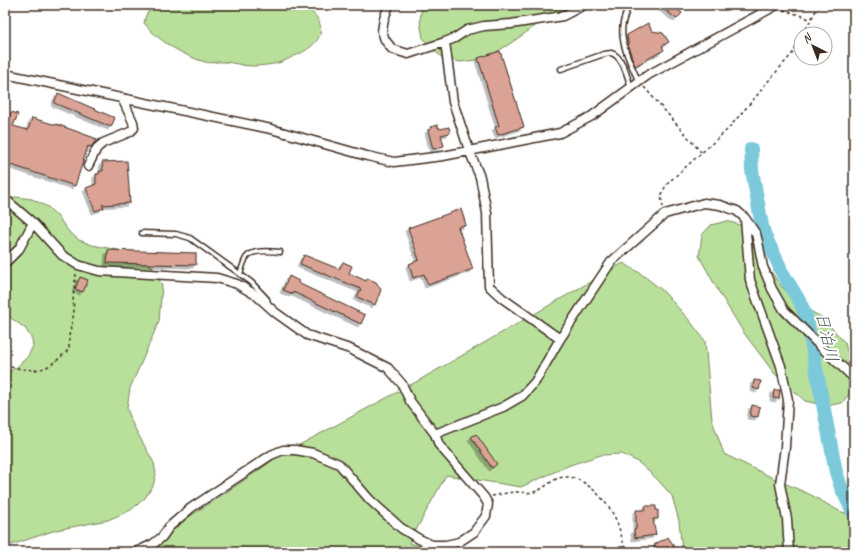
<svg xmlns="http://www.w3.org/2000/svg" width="859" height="557" font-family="Caveat,'Klee One',sans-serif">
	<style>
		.green { fill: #b9e09b; stroke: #7a855c }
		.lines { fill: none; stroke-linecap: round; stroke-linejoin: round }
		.river { stroke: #7cc9db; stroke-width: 14 }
		.building { fill: #dba395; stroke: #3b2a1e; filter: url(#shadow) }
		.lane-casing { stroke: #3b2a1e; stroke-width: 7 }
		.street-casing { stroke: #3b2a1e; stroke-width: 11 }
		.path { stroke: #3b2a1e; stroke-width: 1.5; stroke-dasharray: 3 3; stroke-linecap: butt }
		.lane { stroke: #fff; stroke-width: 4 }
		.street { stroke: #fff; stroke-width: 8 }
		.labels { text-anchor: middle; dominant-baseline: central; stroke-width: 4; stroke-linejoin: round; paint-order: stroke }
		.water-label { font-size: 17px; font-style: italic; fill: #4e5a57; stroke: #fff }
	</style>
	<defs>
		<filter id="shadow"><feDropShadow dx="-3" dy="3" stdDeviation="0" flood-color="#0004"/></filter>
	</defs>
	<rect width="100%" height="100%" fill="#fff"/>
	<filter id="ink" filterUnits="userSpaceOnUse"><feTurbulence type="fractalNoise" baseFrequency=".025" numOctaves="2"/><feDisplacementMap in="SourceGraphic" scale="8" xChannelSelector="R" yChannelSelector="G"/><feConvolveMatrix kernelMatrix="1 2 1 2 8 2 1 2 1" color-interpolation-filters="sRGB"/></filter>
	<g filter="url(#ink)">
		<path class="green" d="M153 5H304C333 26 321 46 292 57 288 59 283 62 278 63 271 65 258 66 251 66 242 66 233 62 223 62 218 61 211 64 205 62 184 56 158 41 144 23L146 15Z
			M422 5H570L537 25 508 45 491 55 476 60 460 62 443 58 432 49 423 38 420 21Z
			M16 197 32 199 48 207 59 218 69 232 79 240 92 245 118 250 137 255 149 263 156 272 162 286 159 321 142 361 130 388 127 408 133 425 154 463 156 474 153 486 145 498 131 510 108 520 56 530 5 547V374L17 367 28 356 33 346 32 339 25 328 11 318 5 317V200Z
			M727 221 740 225 752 238 766 264 781 286 801 306 823 318 845 343 851 365 853 389 842 403 826 406 805 401 774 373 744 333 720 294 699 256 702 235 711 225Z
			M623 263 640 273 662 290 690 321 705 341 712 420 724 454 773 478 811 495 839 511 854 516V552H682V550L679 521 672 496 657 479 638 462 622 454 601 455 570 465 521 487 446 475 409 543 441 552H144L156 539 249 477 277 457 416 382Z"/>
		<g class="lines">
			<path class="river" d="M751 149 752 170 762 226 765 236 780 267V269L800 302 806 316 836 472 841 487 854 514"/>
		</g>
		<path class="building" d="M658 5H671L682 13 677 19Z
			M648 23 652 31 663 33 669 42 662 46 664 50 635 66 629 49 627 35Z
			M500 51 524 127 498 135 495 127 499 126 478 58Z
			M58 93 115 118 111 127 54 103Z
			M11 112 18 114 13 126 28 130 32 118 56 125V124L70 129 97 139 95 142 91 147 88 146 75 186 5 163V128Z
			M438 125V128L439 127 440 129 449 127 450 133 441 135 444 146 433 149 428 130 431 129 430 127Z
			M127 161 130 203 102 205 104 208 95 211 86 188 96 184V174H99V171H103L102 162Z
			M461 209 466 225 458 227 473 269 428 285 424 274 413 278 409 264 419 260 408 228Z
			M108 250 196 253V265L107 263Z
			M304 255 339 269 343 262 352 266 349 273 366 281 367 278 376 282 381 290 375 305 357 297 361 289 300 264Z
			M289 276 299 281 298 283 365 315 361 324 293 292V294L283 290Z
			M80 277 88 280 83 292 75 289Z
			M754 380 761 381 759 390 753 388Z
			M774 390H780L779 399 773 398Z
			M752 405 760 407 758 417 750 416Z
			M476 434 497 464 492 468 471 437Z
			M645 506H656V510H658V519H653L656 535 635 538 634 530 636 529V510H645Z
			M668 537 678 552H659L654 545 662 540 663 541Z"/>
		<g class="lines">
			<g class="lane-casing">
				<path id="lane" d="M629 5C627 11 624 17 623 23 619 42 631 65 639 82
					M759 5 761 13
					M561 69 604 54C605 54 610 53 611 53 623 56 627 77 631 87
					M142 233 176 234 190 238 251 282 267 299 268 303
					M240 274C242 269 243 263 246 258 251 249 271 251 280 252"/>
			</g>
			<g class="street-casing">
				<path id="street" d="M389 5 384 19 382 31 385 40 392 49 408 54 445 42 455 38 467 30 484 26 511 24 563 16 584 5
					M445 42 453 102 469 150 480 177 487 213 489 286 502 298 560 339
					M5 74 271 129 367 156 394 162 443 156 560 133 592 116 648 75 777 5
					M88 166 97 148 103 143 130 132 134 128 133 122 122 98
					M5 199 33 223 62 255 78 265 99 271 217 278 237 284 256 295 276 313 307 335 350 349 388 368 402 384 410 401 435 434 439 445 484 497 488 504 486 516 474 532 459 542 446 545H432L419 539 401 528 370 500 339 464 313 453 295 450H283L271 455 191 508 169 527 162 537 153 544 136 552
					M745 219 750 280 781 366 788 400 785 447 780 484 787 519 789 552
					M5 263 19 249 33 223
					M435 434 503 407 522 396 535 382 560 339 611 262 665 214 704 203 720 205 737 211 745 218 756 234 758 242 763 267 772 289 784 310 821 347 854 378"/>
			</g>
			<path class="path" d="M783 10 803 16 811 20
				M803 34 819 5
				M644 87 701 152
				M663 207C660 195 662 190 670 181L727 130 759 93 764 86 792 54 801 38
				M5 366C17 368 32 372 44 368 53 365 62 356 69 349V336L74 313 73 297 76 273
				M492 496C500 495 508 492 516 492 524 492 530 494 537 491 547 487 552 478 564 477 583 475 605 499 613 514 618 522 624 543 625 552"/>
			<use href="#lane" class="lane"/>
			<use href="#street" class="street"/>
		</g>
	</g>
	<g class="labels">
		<g class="water-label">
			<text transform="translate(827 337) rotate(77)">日泊川</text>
		</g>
	</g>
	<rect width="859" height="557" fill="none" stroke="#fff" stroke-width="20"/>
	<rect x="10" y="10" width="839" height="537" fill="none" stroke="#3b2a1e" stroke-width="1.5" filter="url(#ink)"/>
	<g transform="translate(813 46) rotate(318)"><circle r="19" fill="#ffffff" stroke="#b1aaa5"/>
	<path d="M0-3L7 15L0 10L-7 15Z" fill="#3b2a1e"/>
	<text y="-6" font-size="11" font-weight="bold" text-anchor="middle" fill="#3b2a1e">N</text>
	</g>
</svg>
